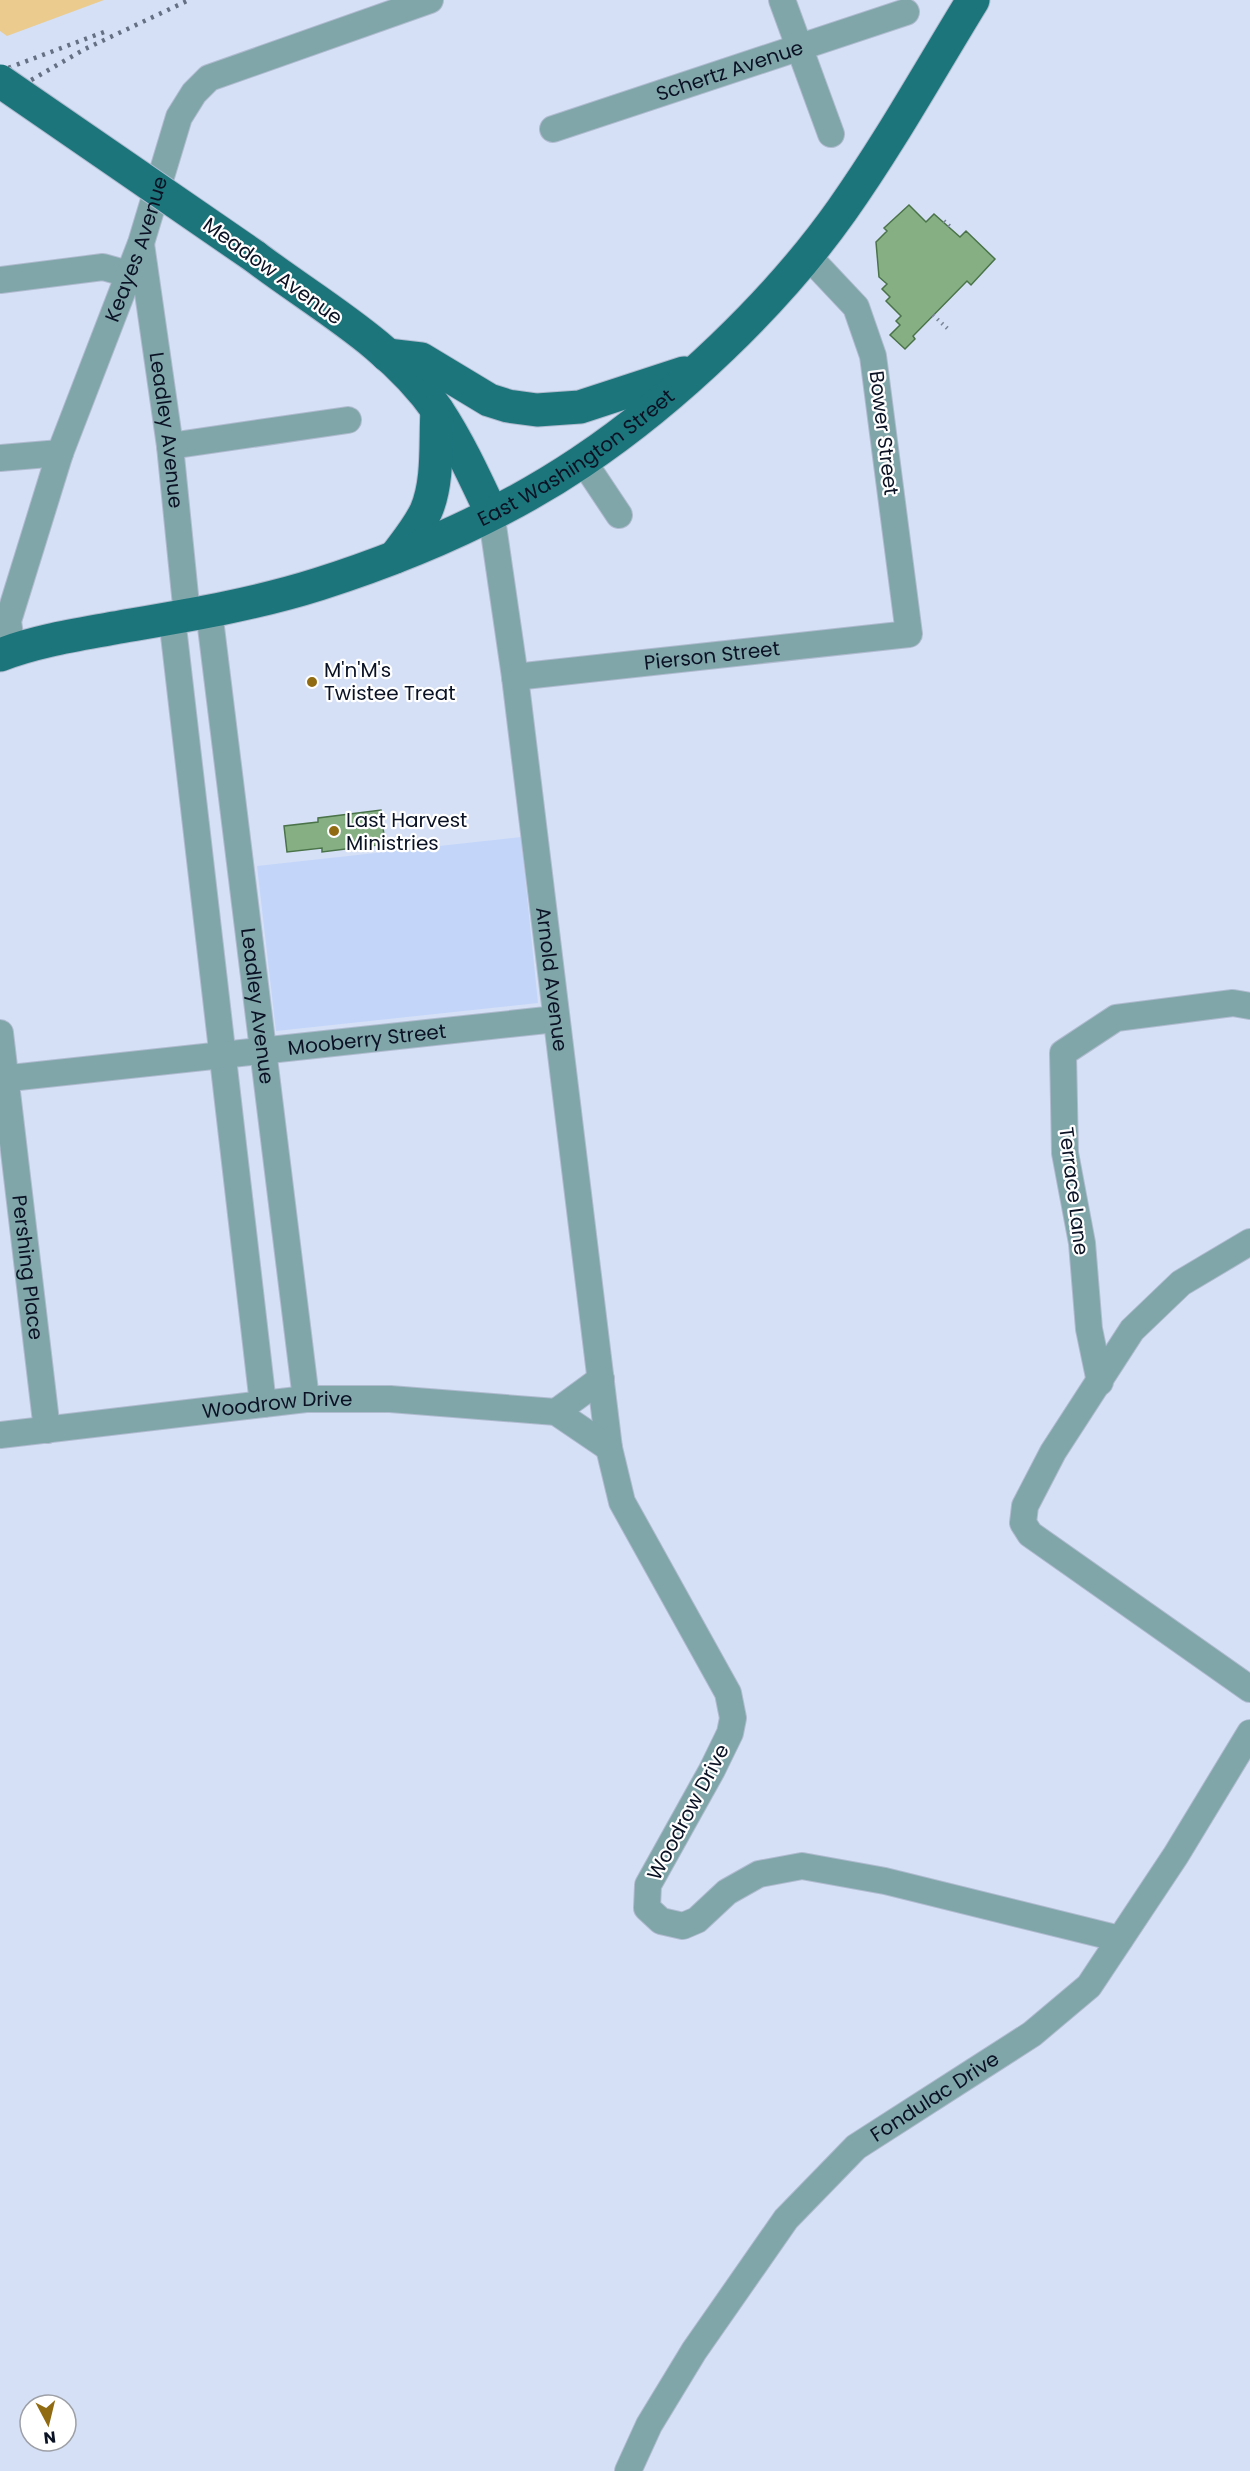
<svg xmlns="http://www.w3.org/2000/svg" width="1250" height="2471" font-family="Poppins,sans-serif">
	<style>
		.built { fill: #c3d5f9 }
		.green { fill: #ebcc8e }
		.building { fill: #86b084; stroke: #4a7349; stroke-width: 1.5 }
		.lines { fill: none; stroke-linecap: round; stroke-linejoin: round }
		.minor-casing { stroke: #b0bbd0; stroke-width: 28 }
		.major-casing { stroke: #b0bbd0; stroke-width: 35 }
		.path { stroke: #7a8498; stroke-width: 4; stroke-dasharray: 1.5 4.5; stroke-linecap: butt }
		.minor { stroke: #80a6aa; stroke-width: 26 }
		.major { stroke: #1d757c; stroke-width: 33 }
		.rail { stroke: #667084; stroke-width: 4.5; stroke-dasharray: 3 6; stroke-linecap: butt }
		.major-bridge-casing { stroke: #b0bbd0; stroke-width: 35; stroke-linecap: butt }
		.major-bridge { stroke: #1d757c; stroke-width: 33 }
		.poi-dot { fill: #906b11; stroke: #fff; stroke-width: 2 }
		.labels { text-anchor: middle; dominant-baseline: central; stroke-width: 4.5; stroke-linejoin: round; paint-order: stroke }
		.street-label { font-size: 20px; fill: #0a1224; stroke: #fff }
		.poi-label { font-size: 20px; fill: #0a1224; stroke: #fff; text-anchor: start }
	</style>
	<rect width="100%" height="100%" fill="#d5e0f6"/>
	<path class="built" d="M521 837 538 1003 276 1031 257 866Z"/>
	<path class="green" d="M0 0H104L7 36 0 31Z"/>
	<path class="building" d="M909 205 926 222 934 214 960 237 966 231 995 259 971 285 967 281 913 336 915 339 905 349 890 335 900 325 896 321 901 316 886 301 890 297 882 289 887 284 879 277 876 242 887 231 884 228Z
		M381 810 385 844 322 852V848L287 852 284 826 318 822V818Z"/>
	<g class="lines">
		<g class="minor-casing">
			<g id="minor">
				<path d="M782 0 831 134"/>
				<path id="s1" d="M553 129 906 12"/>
				<path id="s2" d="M141 244 170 446 187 615"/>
				<path d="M0 280 103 267 128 274"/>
				<path d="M170 446 348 420"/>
				<path d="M0 458 60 453"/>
				<path d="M583 461 619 515"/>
				<path id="s3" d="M491 512 515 677 609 1448 622 1502 728 1693 733 1718 730 1733 712 1770 648 1885 647 1908 661 1921 683 1926 697 1920 727 1892 759 1874 802 1866 885 1881 1120 1939"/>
				<path id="s4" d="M209 611 306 1399"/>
				<path d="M172 618 263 1404"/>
				<path id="s5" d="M12 650 8 621 60 453 141 243 179 117 194 93 209 78 430 0"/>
				<path id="s6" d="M515 677 909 634 873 356 856 307 807 255"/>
				<path id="s7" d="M0 1033 47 1430"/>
				<path id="s8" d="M0 1079 556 1019"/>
				<path d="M1250 1242 1181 1283 1132 1330 1053 1452 1025 1506 1023 1523 1030 1534 1250 1689"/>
				<path d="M1100 1382 1089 1329 1082 1243 1065 1153 1063 1053 1116 1018 1233 1003 1250 1006"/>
				<path d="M556 1412 601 1379"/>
				<path id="s9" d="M0 1435 306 1399H390L556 1412 609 1448"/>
				<path id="s10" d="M628 2471 649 2425 694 2351 786 2219 856 2147 1032 2034 1089 1986 1176 1855 1250 1733"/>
			</g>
		</g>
		<g class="major-casing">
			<g id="major">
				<path d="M254 256C317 304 392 344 438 411 459 443 475 478 491 512"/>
				<path d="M387 355 421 359 489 400 508 406 537 410 580 407 684 373"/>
				<path d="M395 557C406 542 418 528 426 511 439 481 435 441 437 410"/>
				<path id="s11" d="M0 655C36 641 76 635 114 628 183 616 253 605 319 584 410 555 502 515 581 462 675 399 777 302 842 210 890 142 930 70 973 0"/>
			</g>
		</g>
		<path class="path" d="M944 221 953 229
			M933 315 948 329"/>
		<use href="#minor" class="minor"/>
		<use href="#major" class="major"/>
		<path class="rail" d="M0 71 104 32
			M0 98 85 49 189 0"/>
		<g class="major-bridge-casing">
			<path id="major-bridge" d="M0 81 254 256"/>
		</g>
		<use href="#major-bridge" class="major-bridge"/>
	</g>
	<g class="poi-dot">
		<circle cx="312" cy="682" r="6"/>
		<circle cx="334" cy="831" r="6"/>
	</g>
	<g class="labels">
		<g class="street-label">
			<text stroke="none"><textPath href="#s1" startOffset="186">Schertz Avenue</textPath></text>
			<text stroke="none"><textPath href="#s5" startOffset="423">Keayes Avenue</textPath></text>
			<text transform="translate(273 271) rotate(36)">Meadow Avenue</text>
			<text stroke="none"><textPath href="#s2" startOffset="188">Leadley Avenue</textPath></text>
			<text transform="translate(884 433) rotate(83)">Bower Street</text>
			<text stroke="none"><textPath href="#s11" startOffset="615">East Washington Street</textPath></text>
			<text stroke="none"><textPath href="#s6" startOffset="198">Pierson Street</textPath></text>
			<text stroke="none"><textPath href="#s3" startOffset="471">Arnold Avenue</textPath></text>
			<text stroke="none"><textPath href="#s4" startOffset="398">Leadley Avenue</textPath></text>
			<text stroke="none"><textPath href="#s8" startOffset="369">Mooberry Street</textPath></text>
			<text transform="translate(1074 1191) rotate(83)">Terrace Lane</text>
			<text stroke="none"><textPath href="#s7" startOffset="236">Pershing Place</textPath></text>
			<text stroke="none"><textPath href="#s9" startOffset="279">Woodrow Drive</textPath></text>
			<text transform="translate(688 1812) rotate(-62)">Woodrow Drive</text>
			<text stroke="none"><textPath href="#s10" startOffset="492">Fondulac Drive</textPath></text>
		</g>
		<g class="poi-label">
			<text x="324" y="670">M'n'M's<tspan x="324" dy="23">Twistee Treat</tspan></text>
			<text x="346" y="820">Last Harvest<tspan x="346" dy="23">Ministries</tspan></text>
		</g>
	</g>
	<g transform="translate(48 2423) rotate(173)"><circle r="28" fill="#ffffff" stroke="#9da0a7" stroke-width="1.5"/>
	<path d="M0-4.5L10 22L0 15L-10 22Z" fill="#906b11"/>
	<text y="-9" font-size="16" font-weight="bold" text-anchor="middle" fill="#0a1224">N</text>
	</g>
</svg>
